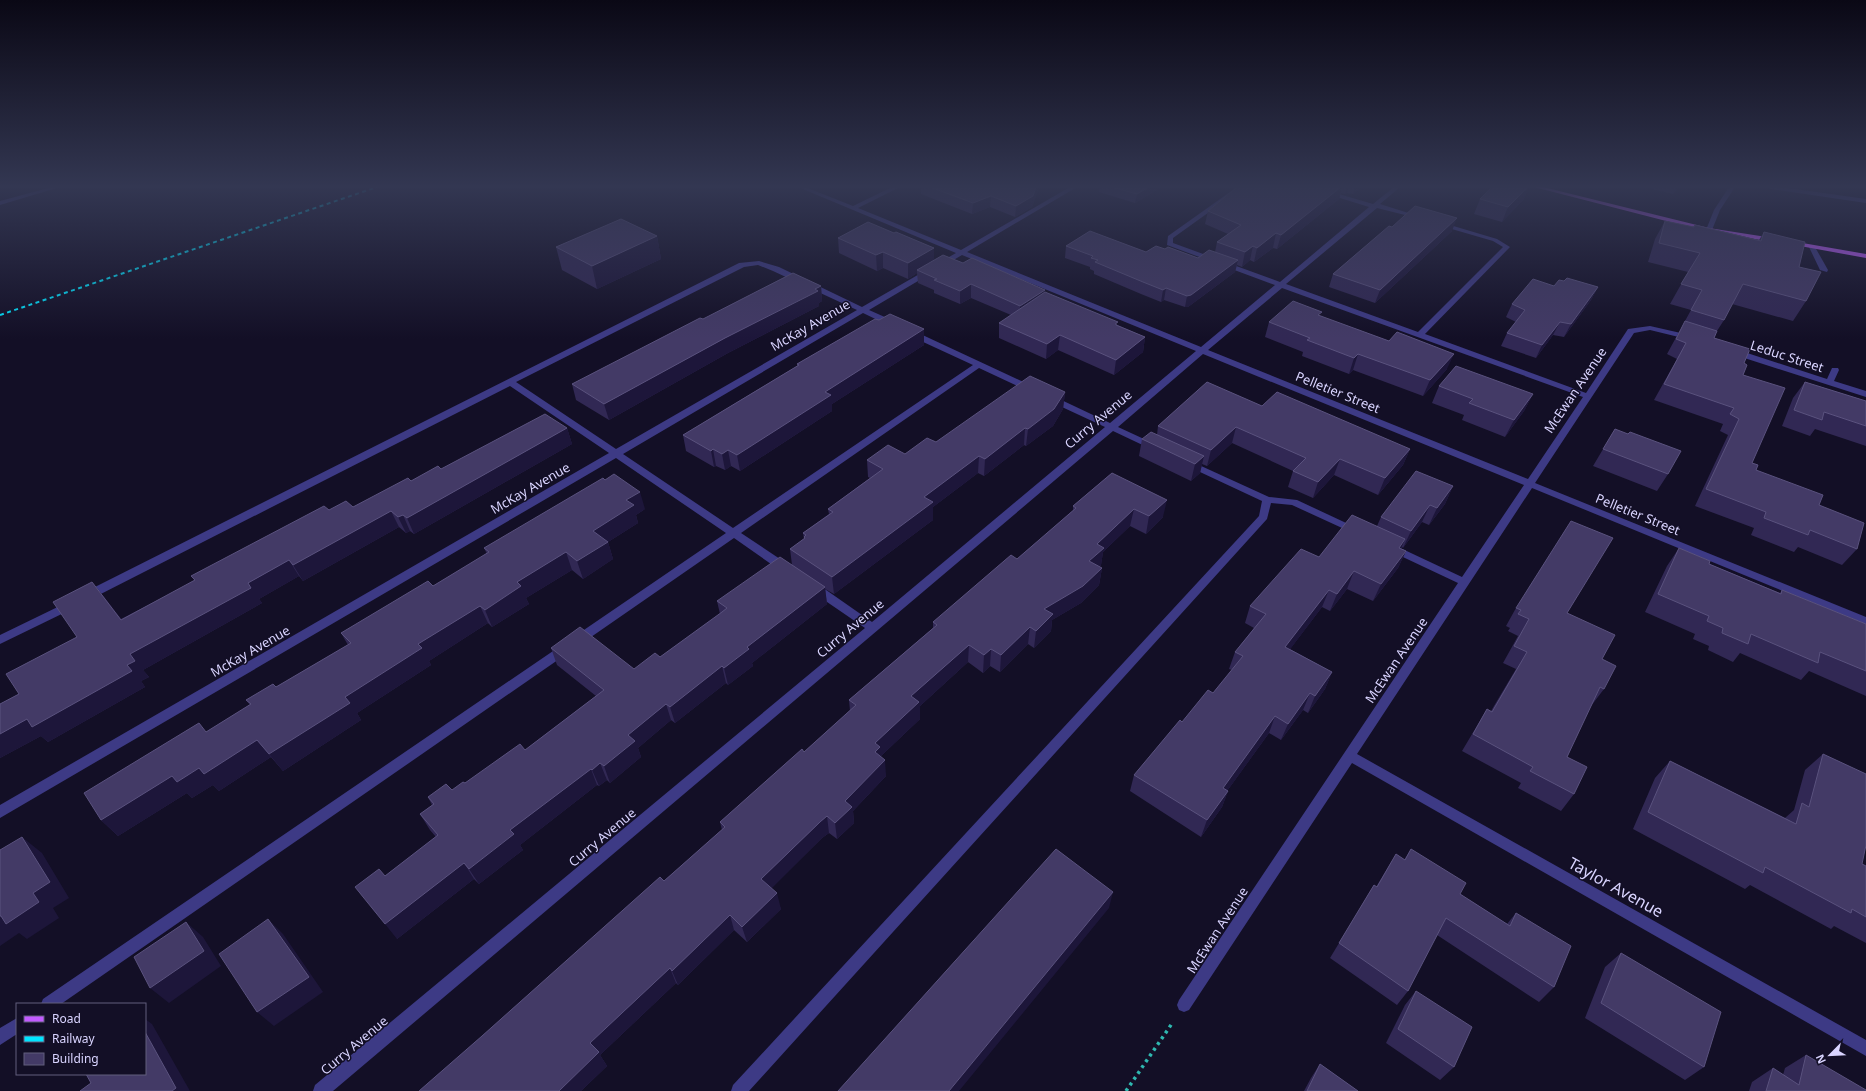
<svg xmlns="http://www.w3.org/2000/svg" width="1866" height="1091" font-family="'Noto Sans',sans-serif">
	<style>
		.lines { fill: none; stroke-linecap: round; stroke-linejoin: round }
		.path { stroke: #2fb8b0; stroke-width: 3.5; stroke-dasharray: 3 4; stroke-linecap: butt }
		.minor { fill: #3d3a85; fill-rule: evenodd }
		.major { fill: #c25bff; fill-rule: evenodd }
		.rail { stroke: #00e5ff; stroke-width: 2; stroke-dasharray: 4 3.5; stroke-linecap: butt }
		.wall { fill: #312854 }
		.shaded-wall { fill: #1d163a }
		.building { fill: #433a66; stroke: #5a527e }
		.labels { text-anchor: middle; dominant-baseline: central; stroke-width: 3; stroke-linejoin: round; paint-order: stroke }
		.street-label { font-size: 13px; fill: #d9d4ff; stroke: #130f26 }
		.near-street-label { font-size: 16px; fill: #d9d4ff; stroke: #130f26 }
	</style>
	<rect width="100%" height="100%" fill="#130f26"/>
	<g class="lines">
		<path class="path" d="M1126 1091 1173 1022"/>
		<path class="minor" d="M52 187H60L0 205V201Z
			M798 187H805L853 206 892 187H899L898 188 858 208 961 250 1070 187H1077L967 252 1201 347 1275 285 1167 245 1168 236 1237 187H1244L1173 238V243L1280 282 1369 207 1308 188 1307 187H1315L1373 204 1394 187H1400L1380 204 1421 217V219L1377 208 1286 284 1418 332 1503 247 1493 241 1438 225 1437 224 1440 222 1497 239 1510 247 1425 334 1586 393 1628 329 1650 326 1694 336 1695 338 1691 340 1650 330 1634 333 1535 483 1866 617V625L1532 488 1357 754 1866 1040V1056L1352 763 1189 1010 1184 1012 1179 1010 1177 1005 1179 1000 1458 583 1388 550 1387 548 1388 546H1396L1462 577 1524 485 1203 354 1118 427 1157 445 1158 447 1157 449H1151L1113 431 333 1091H313L315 1085 865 628 811 591 810 588 811 585H819L872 622 1105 427 1049 401V397H1055L1110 423 1196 351 962 255 869 310 896 322V326H890L863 313 623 454 733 528 973 365 908 335V331H914L1034 387V391H1028L979 368 741 533 789 565 790 568 789 571H781L734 538 61 1004H41L43 999 726 533 616 458 0 818V805L609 453 510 386 91 599H83L82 596 83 593 739 263 759 261 779 267 862 307 956 253ZM758 265 773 271 857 310 616 449 516 382 744 267ZM1282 288 1583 397 1528 479 1208 350Z
			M1729 187H1735L1720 210 1712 230 1707 231 1706 230 1714 210Z
			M1768 187H1781L1866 199V203L1771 189Z
			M1812 245 1815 247 1828 270 1827 272 1820 270 1809 247Z
			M1732 350H1738L1827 379 1832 368H1838L1839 370 1834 381 1866 391V397L1732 354Z
			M1188 460 1269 497 1297 500 1359 529 1361 531 1356 534 1353 533 1292 505 1271 503 1267 519 749 1091H731L733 1085 1259 516 1262 501 1185 465 1183 463Z
			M70 601 74 602 75 605 74 608 0 644V635Z
			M17 1018V1034L0 1045V1028Z"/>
		<path class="major" d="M1534 187H1543L1709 228 1773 238 1776 240 1773 242 1709 232Z
			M1791 241 1866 254V258L1789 244V242Z"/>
		<path class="rail" d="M0 315 377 187"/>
	</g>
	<path class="wall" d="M921 187H1039L1032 207 1015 217 990 207 972 214 921 194Z
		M1100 187H1162L1135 203 1099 192Z
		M1237 187H1363L1353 194 1347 193 1345 194 1341 193 1339 199 1277 249 1273 248 1254 262 1250 260 1242 267 1237 265 1235 272 1188 307H1185L1164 300 1161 302 1141 294 1094 274V271L1090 269V267L1065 258 1066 246 1146 252 1165 249 1198 258 1215 252 1217 242 1228 234 1205 224 1208 211Z
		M1644 187H1679L1673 194Z
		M1480 199H1524L1502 222 1474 214Z
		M1665 221 1693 227 1695 225 1759 240 1764 232 1799 267 1806 301 1793 321 1732 304 1724 320 1717 331 1714 338 1744 363 1743 375 1752 463 1756 470 1819 505 1857 549 1842 565 1798 547 1794 552 1751 535 1754 528 1695 506 1728 435 1720 431 1723 424 1654 400 1677 359 1667 354 1691 310 1670 304 1688 272 1648 262 1655 239Z
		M1392 227 1452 231 1375 303 1329 287 1333 274Z
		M657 236 661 259 597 289 562 270 556 247Z
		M838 238 934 260 963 263 1045 290V293L1145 337 1143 352 1114 375 1058 350 1046 359 999 338V323L1011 315 971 298 960 304 934 293V290L918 283 917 273 908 279 883 268 877 271 839 253Z
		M1564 281 1598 287 1591 300 1564 337 1553 335 1536 358 1501 346 1507 333 1516 322 1506 317 1512 304Z
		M821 286 822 301 819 303V306L728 353 609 420 576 400 572 384Z
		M1320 316 1447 369 1423 396 1353 370 1349 374 1302 356 1303 352 1265 337 1269 322Z
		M879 320 924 329V345L832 404V411L740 471 731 466 725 470 716 466 714 467 686 451 683 435 797 366V364Z
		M1805 382 1866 401V446L1815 429 1810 436 1782 426 1793 398Z
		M1439 386 1533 394 1524 411 1505 437 1462 420 1464 415 1432 403Z
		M1065 392 1063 409 1053 426 1026 446 1024 445 984 476 978 473 933 507V520L834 594 825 589 827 604 752 663 753 666 728 685 726 683 675 723 671 720 638 748 641 757 610 783 607 780 599 786 597 785 520 845 523 850 479 884 474 879 397 939 385 876 436 837 430 830 420 814 432 805 428 797 452 790 525 750 596 696 557 665 551 648 634 669 660 657 720 614 717 601 792 565 790 549 804 539 803 533 829 514 828 509 870 478 868 477 867 460 905 454 936 442Z
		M1262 406 1410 449 1403 465 1378 495 1334 475 1313 498 1288 487 1293 471 1232 443 1207 466 1202 464 1200 473 1191 481 1139 456 1142 439 1157 435 1158 426Z
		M567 428 572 444 414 534 410 531 406 533 399 527 303 581 299 576 259 599 262 603 143 670 149 677 141 681 145 687 48 742 41 736 0 758V704L19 694 77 637 92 582 121 619 195 581 191 576 329 510 353 507 411 481 441 469Z
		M1615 429 1668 474 1657 491 1593 466Z
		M1112 473 1163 517 1146 534 1130 526 1103 552 1101 565 1099 567 1102 568 1099 585 1081 603 1052 620 1051 631 1034 648 1028 644 1000 672 990 666 983 673 968 662 920 706V719L881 756 886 776 853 811 854 823 837 839 829 833 822 838 771 888 781 909 747 942 734 930 678 985 676 983 600 1055 607 1066 581 1091 664 881 722 830 720 822 804 752 850 711 849 700 933 628V622L1017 559 1073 511V506Z
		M1453 486 1445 504 1429 525 1422 522 1403 548 1402 547 1401 549 1406 551 1398 568 1373 601 1347 589 1330 611 1322 607 1290 649 1332 672 1325 689 1308 713 1303 710 1281 740 1269 733 1227 791H1228L1222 807 1201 837 1130 791 1134 775 1213 693 1232 670 1229 669 1235 652 1254 628 1245 623 1250 606 1319 557 1377 526 1381 517Z
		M645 509 636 515 638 523 608 542 613 559 583 579 572 570 526 598 529 604 492 627 488 623 429 661 431 665 357 713 361 720 283 771 271 757 219 791 213 785 192 798 187 793 118 836 101 820 206 732 250 705 246 700 276 687 348 645 341 633 433 586 487 554 484 548Z
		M1679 548 1709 564 1780 593 1782 590 1866 624V696L1809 671 1801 680 1740 653 1733 662 1708 650 1709 646 1693 639 1695 634 1645 612 1667 566Z
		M1516 608 1567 613 1602 659 1604 689 1591 706 1567 757 1574 794 1561 811 1518 788 1521 783 1462 751 1487 709 1491 711 1516 669 1503 663 1518 636 1508 631 1510 628 1506 626Z
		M1823 754 1862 864 1866 866V943L1834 926 1831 929 1750 885 1745 889 1633 829 1655 778 1670 761 1785 818 1794 810 1805 770Z
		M1411 849 1460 894 1507 924 1516 913 1554 987 1539 1002 1437 935 1408 991 1397 1005 1330 958 1374 885 1376 887 1396 854 1404 860Z
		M1621 953 1704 1067 1685 1080 1585 1018 1605 967Z
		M1416 991 1454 1067 1440 1080 1386 1043 1405 1005Z
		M1806 1055 1866 1091H1749L1752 1082 1773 1068 1783 1075 1785 1068Z
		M1320 1064 1358 1091H1304L1311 1078Z"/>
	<path class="shaded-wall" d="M1036 187H1039L1032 207 1015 217 1016 206Z
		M1149 187H1162L1135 203 1137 194Z
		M1341 187H1342L1339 199 1277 249 1281 235Z
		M1347 187H1349L1347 193 1345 194Z
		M1355 187H1363L1353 194Z
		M1528 187H1529L1524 199 1502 222 1508 207Z
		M1677 187H1679L1673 194Z
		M991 196 990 207 972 214 973 203Z
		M1457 218 1452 231 1375 303 1380 290Z
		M1276 233 1273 248 1254 262 1257 248Z
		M657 236 661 259 597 289 592 266Z
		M1253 246 1250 260 1242 267 1245 252Z
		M934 248V264L917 270V273L908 279V263Z
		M883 252V268L877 271 876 255Z
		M1238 260 1235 272 1188 307H1185L1187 296Z
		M971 284V298L960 304V291Z
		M821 286 822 301 819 303V306L728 353 609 420 604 404Z
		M1598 287 1591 300 1564 337 1571 324Z
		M1166 288 1164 300 1161 302 1163 290Z
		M1045 290 1044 303 1019 319 1020 306Z
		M1560 322 1553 335 1536 358 1542 345Z
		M924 329V345L832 404V411L740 471 737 455 825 392Z
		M1060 335 1058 350 1046 359 1047 344Z
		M1145 337 1143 352 1114 375 1116 360Z
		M1358 354 1353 370 1349 374 1354 358Z
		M1454 354 1447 369 1423 396 1430 380Z
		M1065 392 1063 409 1053 426 1026 446 1028 429Z
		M1533 394 1524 411 1505 437 1514 420Z
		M1236 427 1232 443 1207 466 1211 450Z
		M567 428 572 444 414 534 407 518Z
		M1025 428 1024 445 984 476 985 459Z
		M713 449 716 466 714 467 711 451Z
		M1410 449 1403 465 1378 495 1385 478Z
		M728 450 731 466 725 470 722 454Z
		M979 456 978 473 933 507V520L834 594 832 577 924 497Z
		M1204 456 1200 473 1191 481 1195 464Z
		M1340 459 1334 475 1313 498 1318 482Z
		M1453 486 1445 504 1429 525 1437 508Z
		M640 492 645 509 636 515 638 523 608 542 613 559 583 579 577 561 593 531 626 500Z
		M1167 500 1163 517 1146 534 1149 516Z
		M1430 505 1422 522 1403 548 1411 531Z
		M1134 509 1130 526 1103 552 1101 565 1087 578 1089 561 1097 544Z
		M391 511 399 527 303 581 293 565Z
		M403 515 410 531 406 533 398 517Z
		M1405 539 1398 556 1399 548Z
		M1406 551 1398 568 1373 601 1381 584Z
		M566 552 572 570 526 598 529 604 492 627 485 610 517 582Z
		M289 560 299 576 259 599 262 603 143 670 149 677 141 681 145 687 48 742 41 736 0 758V734L127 665 130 654 248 583Z
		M1102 568 1099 585 1081 603 1052 620 1051 631 1034 648 1036 631 1044 609Z
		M1354 571 1347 589 1330 611 1337 594Z
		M92 582 105 598 134 635 121 620Z
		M825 587 827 604 752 663 753 666 728 685 724 668 747 647Z
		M1329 590 1322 607 1279 664 1285 647Z
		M480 606 488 623 429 661 431 665 357 713 361 720 283 771 269 754 345 697 418 644Z
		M1030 627 1028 644 1000 672 1001 655Z
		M969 645 968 662 920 706V719L881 756V763L885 760 886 776 853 811 854 823 837 839 835 823 845 801 875 752V743L911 696Z
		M991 649 990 666 983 673 984 655Z
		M722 666 726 683 675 723 670 707Z
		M1332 672 1325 689 1308 713 1315 696Z
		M1310 693 1303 710 1281 740 1288 724Z
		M666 704 671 720 638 748 641 757 610 783 604 766 628 735Z
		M1275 716 1269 733 1217 805 1223 788Z
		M257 740 271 757 219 791 213 785 192 798 187 793 118 836 101 820 172 776 199 768Z
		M600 763 607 780 599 786 592 770Z
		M591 769 597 785 520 845 523 850 479 884 469 869 510 830Z
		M1228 791 1222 807 1201 837 1207 820Z
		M827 816 829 833 822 838 765 895 761 879 820 822Z
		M22 837 42 853 69 898 53 908 59 918 27 939 19 933 0 946V916Z
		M464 863 474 879 397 939 385 924Z
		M1113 892 1109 908 959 1091H949Z
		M777 893 781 909 747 942 742 927Z
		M730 915 734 930 678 985 672 971Z
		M268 919 283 934 323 992 274 1026 257 1012Z
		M186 922 203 937 221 966 169 1003 150 988Z
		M670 968 676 983 600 1055 607 1066 581 1091H559L590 1043Z
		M145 1019 152 1024 190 1091H172L145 1032Z"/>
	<path class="building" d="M930 187H1036L1033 196 1016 206 991 196 973 203Z
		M1112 187H1149L1137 194Z
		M1237 187H1341L1281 235 1276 233 1257 248 1253 246 1245 252 1217 242 1241 225 1208 211Z
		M1492 187H1528L1508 207 1480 199Z
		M1415 206 1457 218 1380 290 1333 274 1389 226 1392 227Z
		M621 219 657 236 592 266 556 247Z
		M1665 221 1694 227 1695 225 1761 241 1764 232 1805 242 1799 267 1821 272 1806 301 1743 284 1724 320 1691 310 1702 290 1681 284 1700 253 1659 243Z
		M868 222 894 233 896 232 934 248 908 263 883 252 876 255 838 238Z
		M1090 231 1146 252 1156 246 1165 249 1168 247 1198 258 1209 250 1238 260 1191 295 1187 296 1166 288 1163 290 1143 282 1095 262 1098 260 1091 258 1093 256 1066 246Z
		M943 255 963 263 972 258 1045 290 1020 306 971 284 960 291 934 280 937 279 917 270Z
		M793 273 821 286 815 289 818 291 725 338 604 404 572 384 700 318 703 319Z
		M1567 278 1598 287 1571 324 1560 322 1542 345 1507 333 1525 310 1512 304 1533 279 1554 286 1559 280 1564 281Z
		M1045 292 1118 322 1116 323V325L1145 337 1116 360 1060 335 1047 344 999 323Z
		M1293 301 1322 312 1318 315 1389 341 1397 332 1454 354 1430 380 1358 354 1354 358 1307 340 1310 338 1269 322Z
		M890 314 924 329 825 392 831 395 737 455 728 450 722 454 713 449 711 451 683 435 799 365 797 364 875 319 879 320Z
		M1685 321 1717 331 1714 338 1750 349 1744 363 1747 365 1743 375 1785 388 1752 463 1758 465 1756 470 1823 495 1819 505 1864 523 1857 549 1810 530 1808 535 1764 518 1766 512 1706 489 1739 419 1730 414 1734 408 1664 384 1686 343 1676 339Z
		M1456 366 1533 394 1514 420 1469 403 1473 399 1439 386Z
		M1030 376 1065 392 1054 409 1028 429 1025 428 985 459 979 456 924 497 933 502 832 577 790 549 805 538 804 537 806 535 803 533 833 512 828 509 883 469 867 460 888 445 905 454 927 438 936 442Z
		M1207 382 1262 406 1277 392 1410 449 1385 478 1340 459 1318 482 1293 471 1306 458 1236 427 1211 450 1158 426Z
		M1805 382 1866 401V426L1824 412 1822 420 1794 410Z
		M545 414 567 428 407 518 403 515 398 517 391 511 293 565 289 560 248 583 251 588 130 654 135 661 127 665 132 671 32 727 27 719 0 734V704L19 694 6 674 77 637 53 602 92 582 121 620 195 580 191 576 324 506 329 510 346 501 353 507 408 478 411 481 438 466 441 469Z
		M1615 429 1628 434 1630 432 1681 451 1668 474 1603 449Z
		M1151 432 1204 456 1195 464 1142 439Z
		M1416 471 1453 486 1437 508 1430 505 1411 531 1381 517Z
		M1112 473 1167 500 1149 516 1134 509 1097 544 1104 548 1089 561 1102 568 1083 586 1044 609 1053 614 1036 631 1030 627 1001 655 991 649 984 655 969 645 911 696 919 702 875 743 880 747 875 752 885 760 845 801 852 807 835 823 827 816 820 822 761 879 777 893 742 927 730 915 672 971 670 968 590 1043 599 1052 559 1091H419L482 1036 660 877 664 881 725 827 720 822 802 749 804 752 856 705 849 700 937 625 933 622 1011 555 1017 559 1076 508 1073 506Z
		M614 474 640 492 626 500 634 505 593 531 608 542 577 561 566 552 517 582 521 586 485 610 480 606 418 644 422 648 345 697 350 703 269 754 257 740 204 774 199 768 177 782 172 776 101 820 84 793 199 723 206 732 251 704 246 700 273 684 276 687 351 643 341 633 428 581 433 586 489 552 484 548 603 478 605 480Z
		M1352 515 1405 539 1399 548 1406 551 1381 584 1354 571 1337 594 1329 590 1285 647 1332 672 1315 696 1310 693 1288 724 1275 716 1223 788 1228 791 1207 820 1134 775 1180 720 1182 722 1208 690 1213 693 1243 656 1235 652 1266 614 1250 606 1301 549 1319 557Z
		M1571 521 1613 538 1567 613 1615 635 1602 659 1616 666 1604 689 1600 687 1567 757 1587 767 1574 794 1530 771 1533 767 1473 734 1487 709 1492 712 1527 652 1514 646 1529 619 1518 614 1521 610 1516 608Z
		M1679 548 1710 561 1709 564 1781 594 1782 590 1866 624V671L1820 652 1818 663 1751 634 1748 644 1722 633 1723 628 1707 621 1709 616 1658 594Z
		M780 557 825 587 747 647 749 649 724 668 722 666 670 707 666 704 628 735 635 741 604 766 600 763 592 770 591 769 510 830 514 834 469 869 464 863 385 924 355 887 379 869 385 876 438 835 420 814 434 804 428 797 446 784 452 790 463 782 465 783 520 744 525 750 604 690 551 648 580 627 634 669 655 653 660 657 722 612 727 608 717 601Z
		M1823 754 1866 774V845L1862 864 1866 866V917L1852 909 1851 913 1765 867 1763 873 1648 812 1670 761 1796 824 1802 803 1809 807Z
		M22 837 50 882 33 893 39 902 6 924 1 916H0V850Z
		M1056 849 1113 892 949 1091H838Z
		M1411 849 1466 883 1460 894 1510 926 1516 913 1571 946 1554 987 1446 918 1408 991 1339 943 1374 885 1377 887 1396 854 1405 860Z
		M268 919 309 977 257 1012 219 954Z
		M186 922 204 951 150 988 134 957Z
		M1621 953 1721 1012 1704 1067 1601 1003Z
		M1416 991 1472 1027 1454 1067 1398 1029Z
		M145 1032 176 1088 172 1091H80L91 1083 86 1074H145Z
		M1806 1055 1866 1090V1091H1766L1773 1068 1799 1085Z
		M1320 1064 1358 1091H1307Z"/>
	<linearGradient id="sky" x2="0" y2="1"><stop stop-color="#0a0815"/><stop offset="0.55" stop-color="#333752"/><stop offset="1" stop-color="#333752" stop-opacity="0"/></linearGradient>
	<rect width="1866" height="339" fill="url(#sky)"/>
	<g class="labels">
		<g class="street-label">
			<text transform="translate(810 325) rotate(-30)">McKay Avenue</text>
			<text transform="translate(1787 356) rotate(18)">Leduc Street</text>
			<text transform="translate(1575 390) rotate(-56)">McEwan Avenue</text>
			<text transform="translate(1338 392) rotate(22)">Pelletier Street</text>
			<text transform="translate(1098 419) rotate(-40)">Curry Avenue</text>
			<text transform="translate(530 488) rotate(-30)">McKay Avenue</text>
			<text transform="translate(1638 514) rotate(22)">Pelletier Street</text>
			<text transform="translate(850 628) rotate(-40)">Curry Avenue</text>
			<text transform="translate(250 651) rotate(-30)">McKay Avenue</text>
			<text transform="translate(1396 660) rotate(-56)">McEwan Avenue</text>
			<text transform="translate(602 837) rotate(-40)">Curry Avenue</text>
			<text transform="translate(1217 930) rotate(-57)">McEwan Avenue</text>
			<text transform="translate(354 1045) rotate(-40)">Curry Avenue</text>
		</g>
		<g class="near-street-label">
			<text transform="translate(1616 887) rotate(29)">Taylor Avenue</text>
		</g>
	</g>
	<rect x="16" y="1003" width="130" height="72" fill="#130f26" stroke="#625e7d"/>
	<rect x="24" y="1016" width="20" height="6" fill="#c25bff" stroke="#625e7d"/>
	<text x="52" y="1023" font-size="12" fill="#d9d4ff">Road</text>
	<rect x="24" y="1036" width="20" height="6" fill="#00e5ff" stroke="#625e7d"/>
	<text x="52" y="1043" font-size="12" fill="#d9d4ff">Railway</text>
	<rect x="24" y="1053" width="20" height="12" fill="#433a66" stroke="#625e7d"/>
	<text x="52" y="1063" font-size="12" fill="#d9d4ff">Building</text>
	<g transform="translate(1830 1055) rotate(246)" stroke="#130f26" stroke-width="3" paint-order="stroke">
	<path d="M0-3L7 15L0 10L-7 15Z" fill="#d9d4ff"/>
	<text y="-6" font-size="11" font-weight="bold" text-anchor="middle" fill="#d9d4ff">N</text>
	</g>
</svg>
